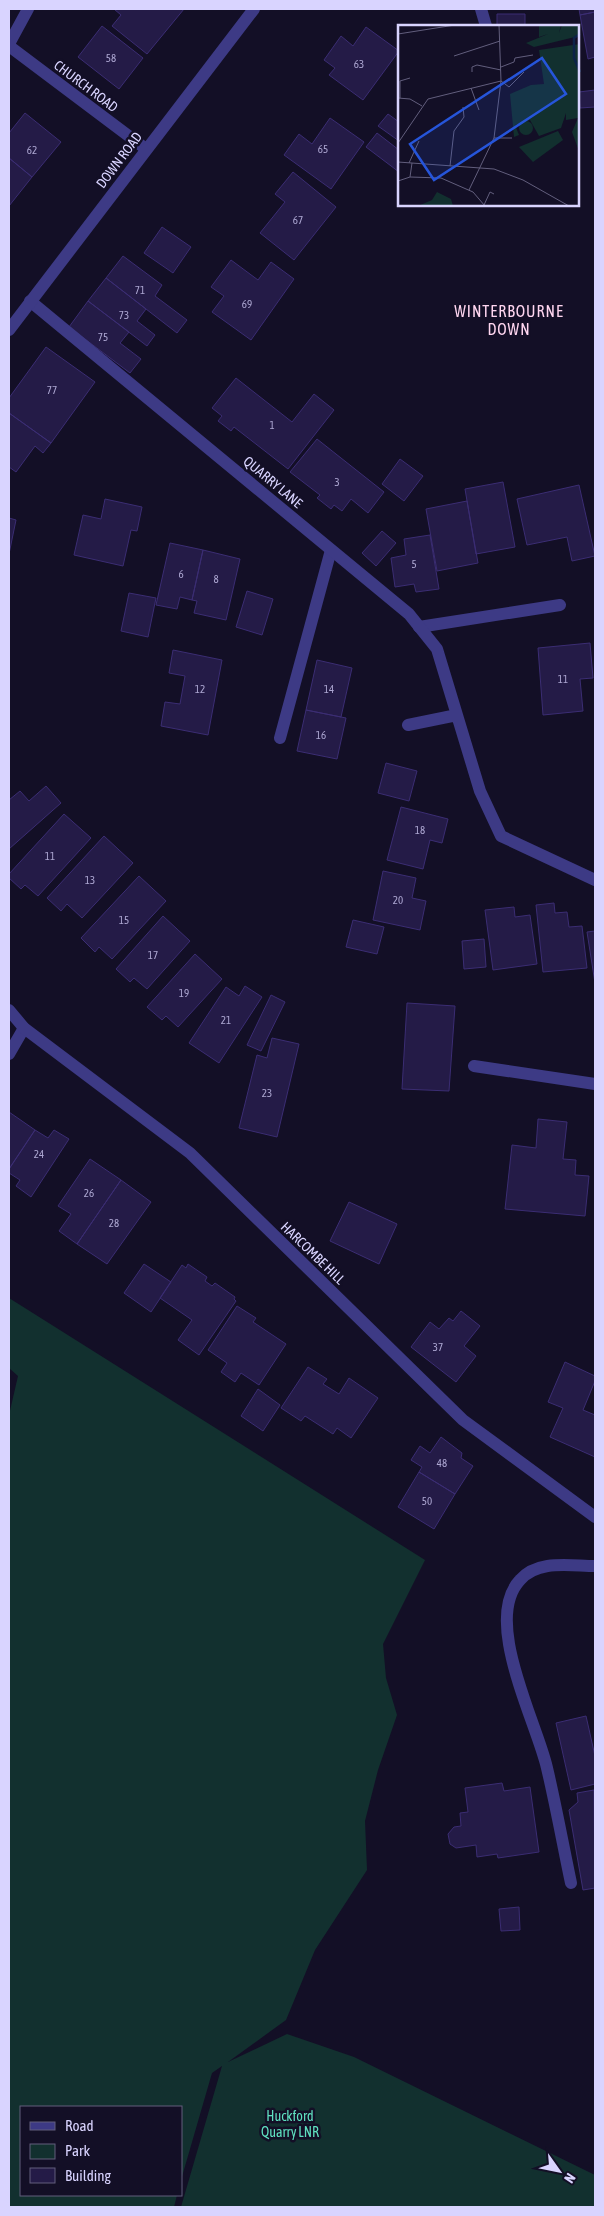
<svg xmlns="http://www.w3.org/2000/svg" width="604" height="2216" font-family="'Asap Condensed',sans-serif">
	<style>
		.green { fill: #12302f }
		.building { fill: #241b47; stroke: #3b2d73 }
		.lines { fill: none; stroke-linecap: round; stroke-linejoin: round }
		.service { stroke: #3d3a85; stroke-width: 12 }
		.minor { stroke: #3d3a85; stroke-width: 12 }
		.tertiary { stroke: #3d3a85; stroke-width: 12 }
		.labels { text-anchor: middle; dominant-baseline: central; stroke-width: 5; stroke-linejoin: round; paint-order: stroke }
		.number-label { font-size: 11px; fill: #aca6d1 }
		.street-label { font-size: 14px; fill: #d9d4ff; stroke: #130f26 }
		.park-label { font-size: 14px; fill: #5fe0c0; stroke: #130f26 }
		.quarter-label { font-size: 16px; letter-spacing: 1px; fill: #ffd6f0; stroke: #130f26 }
		.inset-river { fill: none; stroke: #0c2248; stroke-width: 2.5 }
		.inset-road { fill: none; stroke: #625e7d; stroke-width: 1 }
		.view { fill: #2655da; fill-opacity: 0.15; stroke: #2655da; stroke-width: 2.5 }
		.inset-edge { fill: none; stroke: #d9d4ff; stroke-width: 2.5 }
	</style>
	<rect width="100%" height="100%" fill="#130f26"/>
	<path class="green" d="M9 1298 425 1560 383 1644 386 1678 397 1715 378 1770 365 1821 367 1870 315 1950 286 2020 228 2062 287 2034 354 2057 595 2175V2207H181L222 2066 212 2073 181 2180V2107H21V2195H177L174 2207H9V1415L18 1376 9 1368Z"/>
	<path class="building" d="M114 9H184L147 54 112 26 121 15Z
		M579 9H595V12L580 15Z
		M595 12V57L588 59 580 15Z
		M497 14H525V26H497Z
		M102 26 143 58 119 89 78 57Z
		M366 27 399 51 363 100 329 75 335 68 324 60 341 36 353 46Z
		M595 90V107L580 108 579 92Z
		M25 113 61 142 32 177 9 158V133Z
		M388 114 399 122V141L378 126Z
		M330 118 364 142 331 189 284 155 299 134 312 144Z
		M377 133 399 150V172L366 147Z
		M9 158 32 177 9 206Z
		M293 172 336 207 294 260 260 233 285 202 275 194Z
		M162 227 191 247 173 273 144 253Z
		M123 256 162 285 155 296 187 320 177 333 106 278Z
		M231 260 258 280 271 262 294 279 251 340 212 312 224 296 211 287Z
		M106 278 146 309 137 321 155 335 147 346 88 301Z
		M88 301 129 332 120 343 141 359 130 373 69 327Z
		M46 347 95 382 51 443 9 413V398Z
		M236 378 292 422 314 394 334 410 288 469 234 427 231 431 218 421 222 416 212 408Z
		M9 413 51 443 43 453 35 446 16 472 9 467Z
		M317 439 384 492 368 513 351 499 342 511 334 505 331 509 317 498 320 495 290 472Z
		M400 459 423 476 404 501 382 484Z
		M503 482 515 547 476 554 465 489Z
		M579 485 595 556 572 561 567 537 527 545 517 499Z
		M105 499 142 507 137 531 131 530 123 566 74 555 83 515 101 519Z
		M467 501 478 563 437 571 426 509Z
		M9 518 16 520 9 554Z
		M382 531 396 543 376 566 362 553Z
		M430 535 439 589 416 592 414 584 395 587 391 558 406 555 404 539Z
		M170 543 203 550 192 600 180 597 177 609 156 605Z
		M203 550 240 559 226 620 194 613 197 601 192 600Z
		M247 591 273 599 262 635 236 627Z
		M129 593 156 598 148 637 121 631Z
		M590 643 593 678 580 679 583 711 543 715 538 648Z
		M173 650 222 660 208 735 161 726 165 702 180 704 185 676 169 673Z
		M317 660 352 668 341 717 306 710Z
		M306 710 346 718 337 759 297 751Z
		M386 763 417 771 409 801 378 793Z
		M46 786 61 803 9 849V800L20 791 29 801Z
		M401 807 448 819 442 843 430 840 423 869 387 860Z
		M64 814 91 838 38 896 25 885 21 889 9 878V874Z
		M104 836 133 863 82 918 67 904 61 911 47 898Z
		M383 871 416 878 412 898 426 901 420 930 373 920Z
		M139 876 166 901 112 959 99 947 95 952 81 938Z
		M554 903 555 913 567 912 569 927 582 926 587 968 543 972 536 905Z
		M514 907 515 917 530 915 537 964 493 970 485 910Z
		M163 916 190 941 147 989 134 978 130 982 116 969Z
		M353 920 384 927 377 954 346 947Z
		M595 931V983L587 932Z
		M484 939 486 967 464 969 462 941Z
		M195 954 222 979 178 1027 166 1016 162 1020 147 1007Z
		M245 986 262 997 219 1063 189 1043 226 987 239 996Z
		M271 995 285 1002 261 1051 247 1045Z
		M407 1003 455 1006 449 1091 402 1089Z
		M272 1038 299 1044 277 1137 239 1128 257 1055 267 1058Z
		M9 1112 35 1130 9 1169Z
		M538 1119 567 1122 563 1159 576 1160 575 1175 589 1176 585 1216 505 1209 512 1145 536 1148Z
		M35 1130 48 1138 54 1130 69 1139 31 1197 16 1186 20 1180 9 1173V1169Z
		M90 1159 121 1180 77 1244 59 1231 71 1214 58 1206Z
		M121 1180 151 1202 107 1264 77 1244Z
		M349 1202 397 1224 379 1264 330 1241Z
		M144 1264 171 1282 151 1312 124 1293Z
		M188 1264 207 1277 205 1281 212 1286 215 1283 235 1297 234 1299 236 1301 199 1355 178 1340 192 1320 160 1298 182 1265 186 1268Z
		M237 1306 256 1318 253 1322 286 1344 259 1385 241 1373 235 1382 221 1372 227 1363 208 1350Z
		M461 1311 480 1326 464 1346 476 1356 456 1382 411 1347 430 1322 439 1329 449 1318 453 1321Z
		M565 1362 595 1376V1381L583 1410 595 1415V1457L550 1437 563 1408 548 1402Z
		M308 1367 327 1379 323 1384 339 1394 349 1378 378 1398 351 1438 337 1428 333 1434 305 1416 301 1421 281 1408Z
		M258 1389 280 1405 263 1431 241 1416Z
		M441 1437 462 1453 461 1458 473 1466 455 1494 419 1472 422 1467 411 1460 420 1446 430 1453Z
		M419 1472 455 1494 434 1529 398 1507Z
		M586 1716 595 1756V1784L571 1790 556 1723Z
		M502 1783 504 1791 530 1787 539 1852 498 1858 497 1854 477 1857 476 1845 456 1848 450 1844 448 1834 454 1827 461 1826 460 1813 468 1812 465 1788Z
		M594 1790 595 1888 583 1890 569 1810 578 1802 577 1793Z
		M519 1907 520 1930 501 1931 499 1909Z"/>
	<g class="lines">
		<path class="service" d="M419 627 560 605
			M280 738 331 550
			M9 1054 24 1028
			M474 1066 595 1084
			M571 1883C563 1845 556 1806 547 1768 537 1723 482 1620 520 1580 538 1559 571 1566 595 1566"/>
		<path class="minor" d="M481 9 486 26
			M9 44 28 9
			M9 46 146 149
			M30 301 409 614 437 649 480 791 501 836 595 880
			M408 725 457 715"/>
		<path class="tertiary" d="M9 330 254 9
			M9 1010 24 1028 190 1153 463 1420 595 1517"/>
	</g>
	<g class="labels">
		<g class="number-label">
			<text x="111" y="58">58</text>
			<text x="359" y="64">63</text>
			<text x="323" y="149">65</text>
			<text x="32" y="150">62</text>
			<text x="298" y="220">67</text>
			<text x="140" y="290">71</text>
			<text x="247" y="304">69</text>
			<text x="124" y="315">73</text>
			<text x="103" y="337">75</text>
			<text x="52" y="390">77</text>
			<text x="272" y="425">1</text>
			<text x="337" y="482">3</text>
			<text x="414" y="564">5</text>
			<text x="181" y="574">6</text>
			<text x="216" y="579">8</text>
			<text x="563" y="679">11</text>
			<text x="200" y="689">12</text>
			<text x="329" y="689">14</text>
			<text x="321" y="735">16</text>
			<text x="420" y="830">18</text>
			<text x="50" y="856">11</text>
			<text x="90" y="880">13</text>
			<text x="398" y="900">20</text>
			<text x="124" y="920">15</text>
			<text x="153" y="955">17</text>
			<text x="184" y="993">19</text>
			<text x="226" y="1020">21</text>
			<text x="267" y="1093">23</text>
			<text x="39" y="1154">24</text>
			<text x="89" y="1193">26</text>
			<text x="114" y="1223">28</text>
			<text x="438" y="1347">37</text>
			<text x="442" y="1463">48</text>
			<text x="427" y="1501">50</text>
		</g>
		<g class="street-label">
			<text transform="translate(86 86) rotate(37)">CHURCH ROAD</text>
			<text transform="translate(119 160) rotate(-53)">DOWN ROAD</text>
			<text transform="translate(273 482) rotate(40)">QUARRY LANE</text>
			<text transform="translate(313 1253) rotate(44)">HARCOMBE HILL</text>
		</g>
		<g class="park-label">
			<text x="290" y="2116">Huckford<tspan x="290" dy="16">Quarry LNR</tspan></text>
		</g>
		<g class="quarter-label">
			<text x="509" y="311">WINTERBOURNE<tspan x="509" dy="18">DOWN</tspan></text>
		</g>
	</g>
	<g transform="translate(398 25)">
		<rect width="181" height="181" fill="#130f26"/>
		<path d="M141 0H163L161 8 164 0H178L181 1V11L136 22 128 18 150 9 141 12ZM182 19 181 126 174 107 180 93 168 95V88L163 103 141 111 132 95 117 100 121 110 116 112 112 69 133 60 146 59 141 25ZM121 103a7 7 0 1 1 14 0a7 7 0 1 1-14 0ZM160 106 165 115 135 137 121 122ZM39 167 53 174 55 181H20L34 175Z" fill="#12302f"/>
		<path class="inset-river" d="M182 9 176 13V33L182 47"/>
		<path class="inset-road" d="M0 9 57 0M56 31 102 16M103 42 116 37 117 33 135 30M74 47V42L79 40 103 45M73 63 81 85M0 73 12 74 24 81M2 73V56L12 53M96 113H114M0 118 30 74 103 56 111 62 126 47M0 137 96 144 125 155 171 181M11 138 21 116M52 141 56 106 66 92 65 82M12 152 43 153 75 167 87 181M0 156 12 152 14 138M71 165 96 113 103 56 101 0M86 180 92 167 96 169"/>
		<path class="view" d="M144 33 168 69 36 155 12 119Z"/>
		<rect width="181" height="181" class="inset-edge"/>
	</g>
	<rect width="604" height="2216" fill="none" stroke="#d9d4ff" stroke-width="20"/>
	<rect x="20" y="2106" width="162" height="90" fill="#130f26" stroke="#625e7d"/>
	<rect x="30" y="2122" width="25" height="8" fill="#3d3a85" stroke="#625e7d"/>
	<text x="65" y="2131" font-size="15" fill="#d9d4ff">Road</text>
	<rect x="30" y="2144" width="25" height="15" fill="#12302f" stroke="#625e7d"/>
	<text x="65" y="2156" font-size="15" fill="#d9d4ff">Park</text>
	<rect x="30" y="2168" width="25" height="15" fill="#241b47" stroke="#625e7d"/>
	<text x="65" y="2181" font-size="15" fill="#d9d4ff">Building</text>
	<g transform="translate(559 2171) rotate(123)" stroke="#130f26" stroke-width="4" paint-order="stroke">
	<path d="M0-4L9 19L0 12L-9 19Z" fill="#d9d4ff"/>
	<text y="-8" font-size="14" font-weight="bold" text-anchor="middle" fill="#d9d4ff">N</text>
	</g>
</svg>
